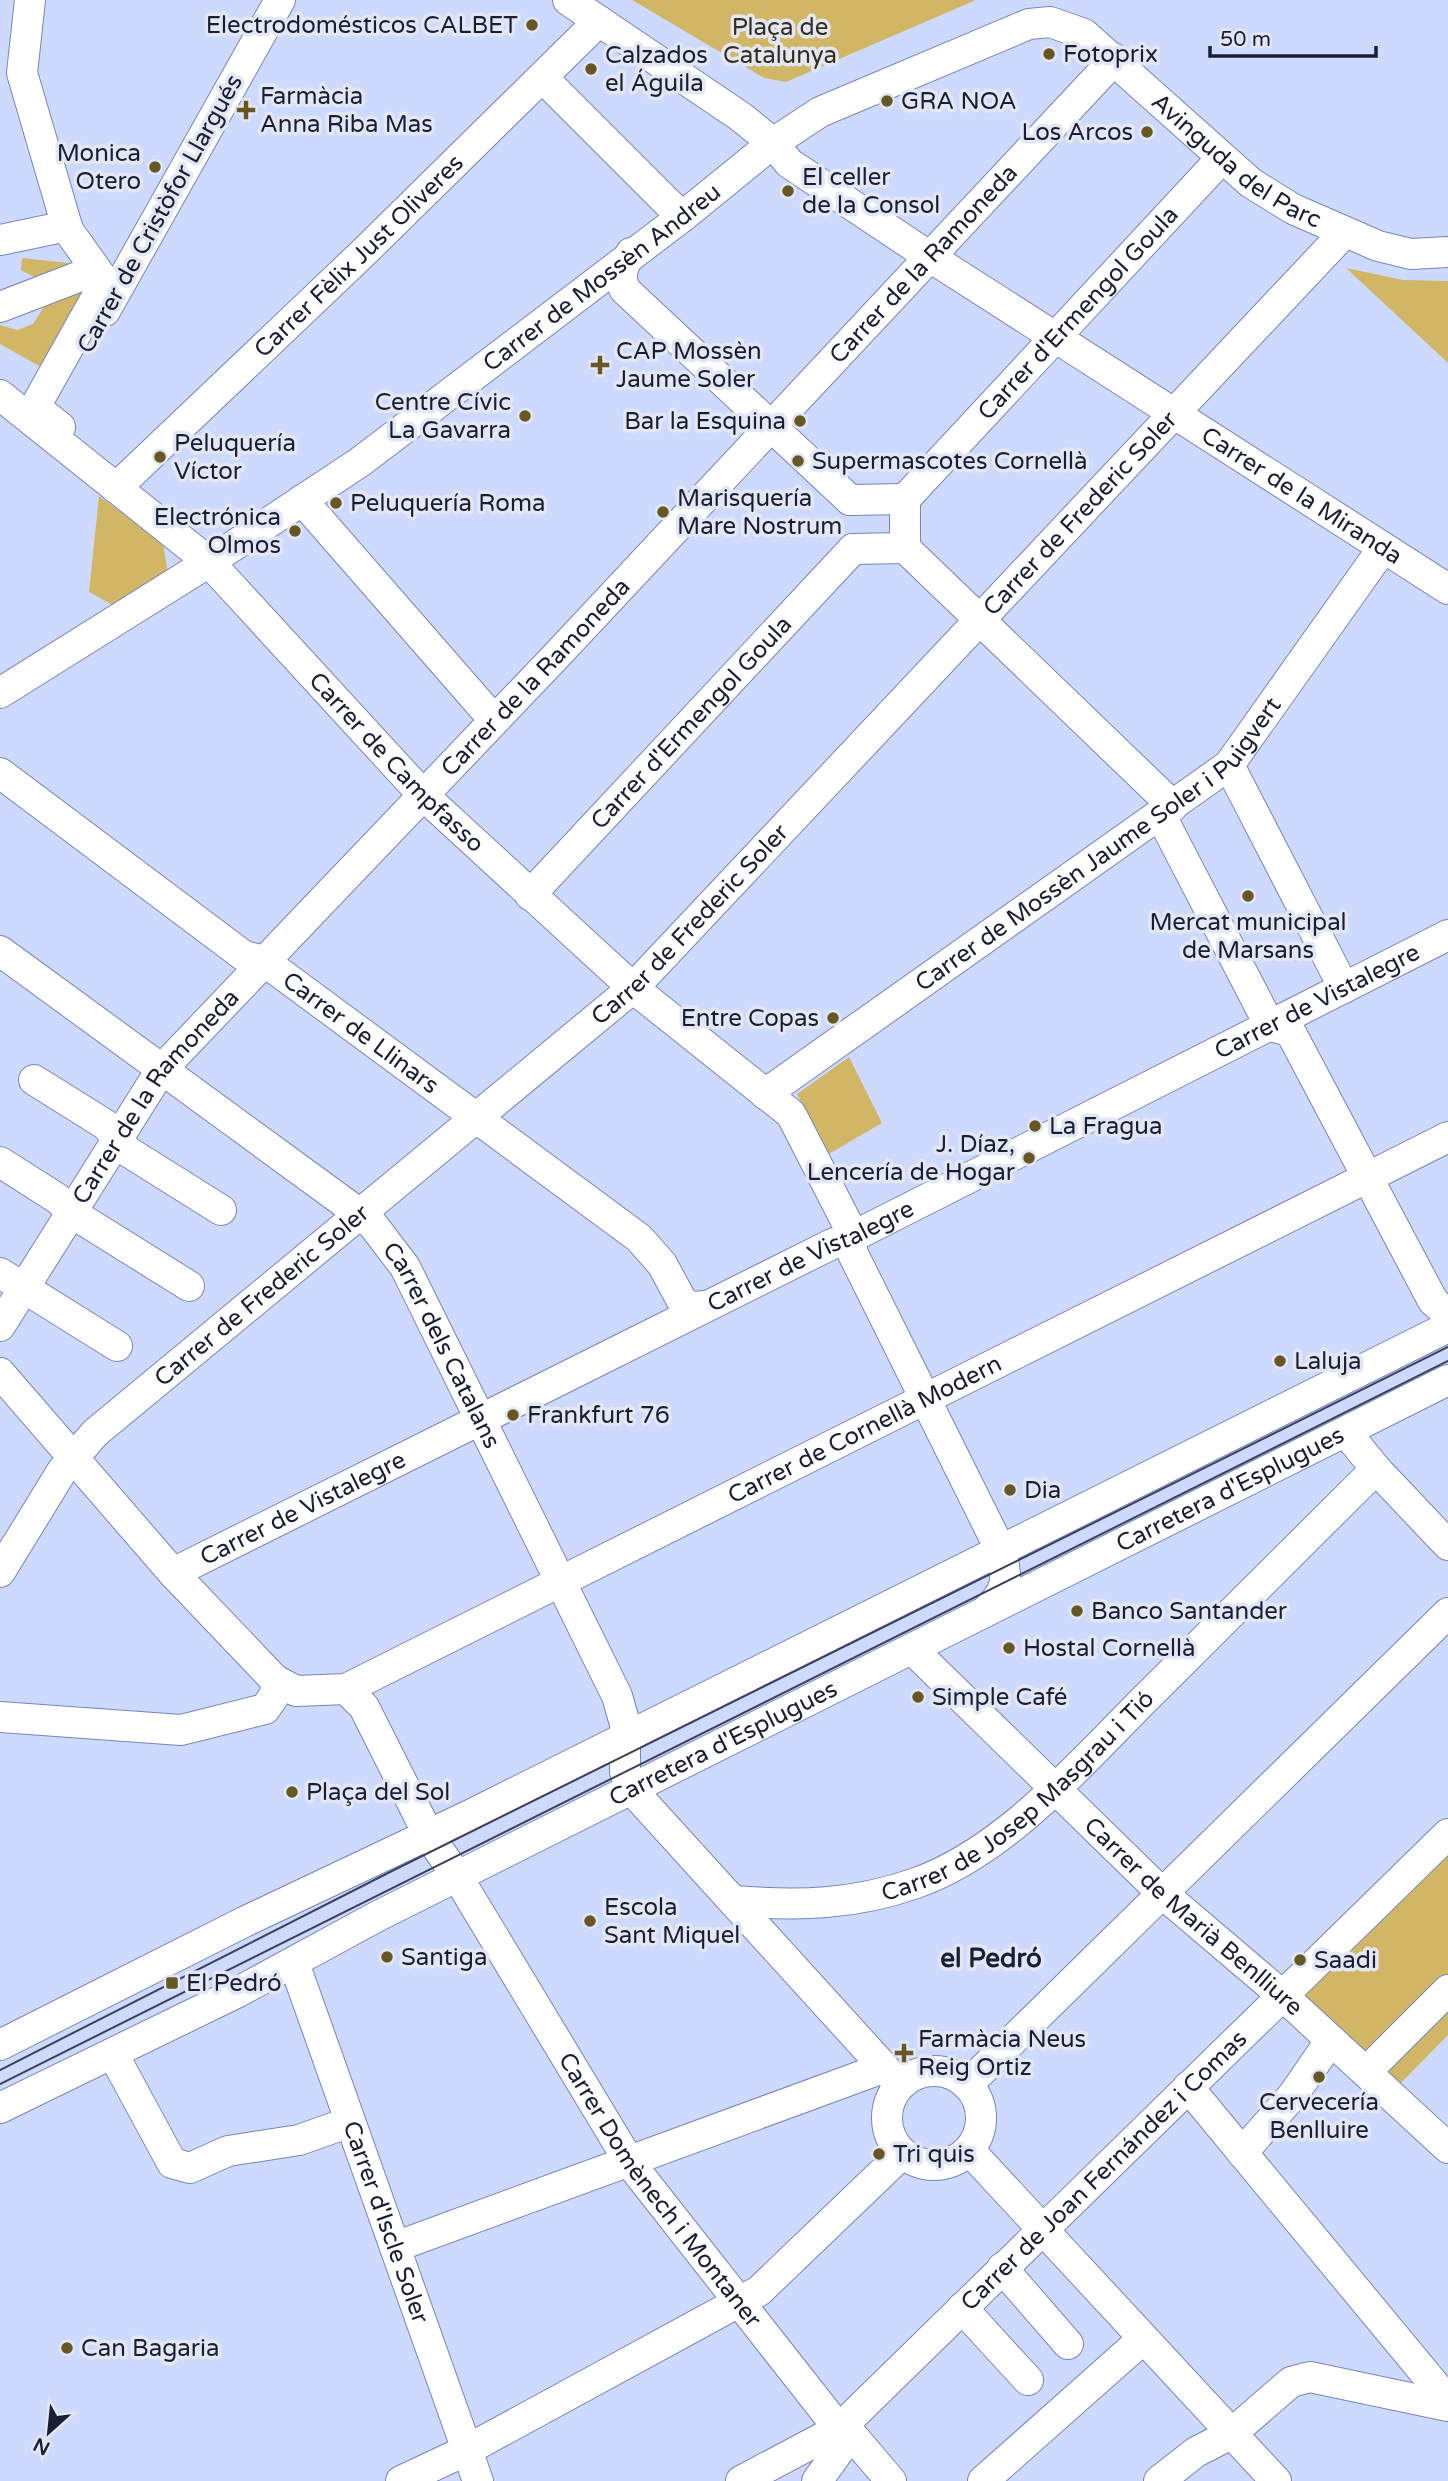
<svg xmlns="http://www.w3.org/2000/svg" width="1448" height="2481" font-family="'Varela Round',sans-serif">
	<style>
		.green { fill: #d1b765 }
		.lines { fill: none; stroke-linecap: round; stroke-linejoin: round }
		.minor-casing { stroke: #7685bc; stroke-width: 32 }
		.minor { stroke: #fff; stroke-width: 30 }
		.tram { stroke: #3b415a; stroke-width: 2 }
		.poi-dot { fill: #665724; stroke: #e3e7f4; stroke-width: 2.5 }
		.labels { text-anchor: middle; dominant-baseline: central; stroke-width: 7; stroke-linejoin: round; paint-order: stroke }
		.poi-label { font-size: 24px; fill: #191e34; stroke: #e3e7f4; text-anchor: start }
		.park-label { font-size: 24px; fill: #342e1a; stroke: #e3e7f4 }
		.street-label { font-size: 24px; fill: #191e34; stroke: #e3e7f4 }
		.neighbourhood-label { font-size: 26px; font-weight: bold; fill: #191e34; stroke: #e3e7f4 }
	</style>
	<rect width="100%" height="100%" fill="#ced9fe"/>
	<path class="green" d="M632 0H976L786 82 764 78Z
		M22 258 87 265 36 278 21 270Z
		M1346 268 1403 280 1448 281V363Z
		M93 276 41 367 0 344V325L17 330 33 324 45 305Z
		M99 496 163 543 168 574 118 608 89 592Z
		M849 1057 882 1123 827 1155 797 1094Z
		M1448 1847V2035L1397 2087 1297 1995Z"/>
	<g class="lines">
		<g class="minor-casing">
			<g id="minor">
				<path d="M30 0 22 73 68 230 105 282 35 407 60 427"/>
				<path id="s1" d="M568 0 741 117 773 143 789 163 930 257 1448 589"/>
				<path d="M543 78 682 217"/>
				<path d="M0 240 67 226"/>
				<path d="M631 253C622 267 620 274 624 289L850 500"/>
				<path d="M0 307 96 270"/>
				<path d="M105 311 280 0"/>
				<path id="s2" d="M0 395 209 562 423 795 633 988 791 1114 848 1225 853 1254 1000 1549C1008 1580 1009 1589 985 1612"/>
				<path id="s3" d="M116 488 361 255 599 21"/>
				<path id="s4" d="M905 499 1222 158"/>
				<path d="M905 499V548"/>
				<path d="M302 500 494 720"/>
				<path d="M850 500 905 499"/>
				<path d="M905 548 1173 806"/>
				<path d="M853 549 905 548"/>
				<path id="s5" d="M0 693 209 562 360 462 682 217 773 143 820 112 1029 24 1050 22 1084 34 1251 183 1293 209 1378 246 1411 254 1448 252"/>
				<path d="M1229 765 1344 988"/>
				<path id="s6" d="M0 773 244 956 264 961 639 1238 662 1264 683 1303 694 1307 705 1306"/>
				<path d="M1161 816 1270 1026 1290 1031 1433 1301 1448 1314"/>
				<path id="s7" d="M530 895 853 549"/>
				<path id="s8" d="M0 951 360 1214 373 1225 405 1267 617 1696 625 1724V1772L631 1789 900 2085"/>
				<path d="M34 1080 106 1125 127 1151 221 1210"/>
				<path id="s9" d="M765 1094 1229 765 1383 548"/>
				<path d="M0 1162 58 1199 72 1213 189 1286"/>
				<path d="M0 1273 117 1346"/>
				<path id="s10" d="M0 1326 161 1070 558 654 1115 59"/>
				<path id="s11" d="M0 1373 173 1573 275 1680 296 1691 346 1689 1448 1137"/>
				<path d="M1346 1432 1376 1469 1448 1545"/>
				<path id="s12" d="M0 1572 62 1471 95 1433 633 988 1344 233"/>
				<path id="s13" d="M173 1573 832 1244 850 1238 1448 935"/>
				<path id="s14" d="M913 1650 1162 1893 1283 1996 1448 2148"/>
				<path id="s15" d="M346 1689 364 1707 429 1836 457 1876 630 2163 839 2429 851 2434 891 2481"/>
				<path d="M0 1717 181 1730 265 1709 276 1693 275 1680"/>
				<path id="s16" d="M734 1901C799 1906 854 1905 916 1883 1007 1851 1083 1760 1150 1694 1225 1619 1300 1544 1376 1469"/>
				<path id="s17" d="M294 1963 478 2481"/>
				<path d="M0 2045 244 1922 468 1816 1448 1327"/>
				<path d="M113 2054 172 2163 190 2168 228 2151 299 2140 350 2122"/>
				<circle cx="934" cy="2118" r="47"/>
				<path d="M1366 2072 1448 1990"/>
				<path d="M967 2085 1448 1613"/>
				<path d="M1188 2087 1448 2401"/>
				<path id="s18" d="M0 2108 238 1992 376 1917 1448 1380"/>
				<path d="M969 2150 1276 2481"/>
				<path d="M1242 2153 1293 2095 1331 2040"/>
				<path d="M395 2247 883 2068"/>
				<path d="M1002 2268 1068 2344"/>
				<path d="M962 2308 1028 2380"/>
				<path d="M401 2481 465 2451 759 2291 903 2153"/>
				<path id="s19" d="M741 2481 839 2429 1448 1834"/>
				<path d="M817 2481 851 2434"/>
				<path d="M983 2481 1143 2339"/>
				<path d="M1159 2481 1196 2452 1231 2434 1291 2382 1310 2377 1448 2406"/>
			</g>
		</g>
		<use href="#minor" class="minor"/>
		<path class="tram" d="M0 2070 390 1872 1448 1347
			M0 2084 1448 1361"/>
	</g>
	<g class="poi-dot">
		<circle cx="532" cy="25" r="7"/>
		<circle cx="1049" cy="54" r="7"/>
		<circle cx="591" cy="69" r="7"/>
		<circle cx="887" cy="101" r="7"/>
		<path d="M242.5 99.5h7v7h7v7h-7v7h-7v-7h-7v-7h7z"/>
		<circle cx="1147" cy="132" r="7"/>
		<circle cx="155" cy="167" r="7"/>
		<circle cx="788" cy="191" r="7"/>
		<path d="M596.5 354.5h7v7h7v7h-7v7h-7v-7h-7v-7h7z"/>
		<circle cx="525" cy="416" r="7"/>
		<circle cx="800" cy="421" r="7"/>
		<circle cx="160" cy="457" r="7"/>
		<circle cx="798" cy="461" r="7"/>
		<circle cx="336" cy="503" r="7"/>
		<circle cx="663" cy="512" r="7"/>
		<circle cx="295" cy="531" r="7"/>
		<circle cx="1248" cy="896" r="7"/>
		<circle cx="833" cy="1018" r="7"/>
		<circle cx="1035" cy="1126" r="7"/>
		<circle cx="1029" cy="1158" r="7"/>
		<circle cx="1280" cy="1361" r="7"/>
		<circle cx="513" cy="1415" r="7"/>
		<circle cx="1010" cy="1490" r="7"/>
		<circle cx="1077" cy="1611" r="7"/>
		<circle cx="1009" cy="1648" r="7"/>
		<circle cx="918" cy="1697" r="7"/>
		<circle cx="292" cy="1792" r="7"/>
		<circle cx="590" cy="1921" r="7"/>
		<circle cx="387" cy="1957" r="7"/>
		<circle cx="1300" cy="1960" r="7"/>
		<rect x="165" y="1976" width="14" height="14" rx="3.5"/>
		<path d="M900.5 2042.5h7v7h7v7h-7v7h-7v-7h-7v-7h7z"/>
		<circle cx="1319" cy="2077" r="7"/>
		<circle cx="879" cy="2154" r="7"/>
		<circle cx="67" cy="2348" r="7"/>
	</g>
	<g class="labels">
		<g class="poi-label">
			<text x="518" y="25" text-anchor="end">Electrodomésticos CALBET</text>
			<text x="1063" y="54">Fotoprix</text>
			<text x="605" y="55">Calzados<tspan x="605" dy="28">el Águila</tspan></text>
			<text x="260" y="96">Farmàcia<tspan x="260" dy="28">Anna Riba Mas</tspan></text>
			<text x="901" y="101">GRA NOA</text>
			<text x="1133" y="132" text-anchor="end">Los Arcos</text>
			<text x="141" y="153" text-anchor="end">Monica<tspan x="141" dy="28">Otero</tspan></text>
			<text x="802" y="177">El celler<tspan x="802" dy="28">de la Consol</tspan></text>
			<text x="616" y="351">CAP Mossèn<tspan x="616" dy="28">Jaume Soler</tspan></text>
			<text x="511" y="402" text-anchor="end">Centre Cívic<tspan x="511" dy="28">La Gavarra</tspan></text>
			<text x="786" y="421" text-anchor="end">Bar la Esquina</text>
			<text x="174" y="443">Peluquería<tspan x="174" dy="28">Víctor</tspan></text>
			<text x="812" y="461">Supermascotes Cornellà</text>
			<text x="677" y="498">Marisquería<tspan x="677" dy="28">Mare Nostrum</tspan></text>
			<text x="350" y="503">Peluquería Roma</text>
			<text x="281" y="517" text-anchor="end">Electrónica<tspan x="281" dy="28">Olmos</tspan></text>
			<text x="1248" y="922" text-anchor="middle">Mercat municipal<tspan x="1248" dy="28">de Marsans</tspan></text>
			<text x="819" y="1018" text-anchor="end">Entre Copas</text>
			<text x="1049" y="1126">La Fragua</text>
			<text x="1015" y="1144" text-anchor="end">J. Díaz,<tspan x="1015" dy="28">Lencería de Hogar</tspan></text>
			<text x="1294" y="1361">Laluja</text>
			<text x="527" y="1415">Frankfurt 76</text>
			<text x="1024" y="1490">Dia</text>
			<text x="1091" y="1611">Banco Santander</text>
			<text x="1023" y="1648">Hostal Cornellà</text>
			<text x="932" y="1697">Simple Café</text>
			<text x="306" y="1792">Plaça del Sol</text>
			<text x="604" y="1907">Escola<tspan x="604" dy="28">Sant Miquel</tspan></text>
			<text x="401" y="1957">Santiga</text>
			<text x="1314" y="1960">Saadi</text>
			<text x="186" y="1983">El Pedró</text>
			<text x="918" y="2039">Farmàcia Neus<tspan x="918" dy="28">Reig Ortiz</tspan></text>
			<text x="1319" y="2102" text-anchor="middle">Cervecería<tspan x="1319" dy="28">Benlluire</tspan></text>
			<text x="893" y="2154">Tri quis</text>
			<text x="81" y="2348">Can Bagaria</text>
		</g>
		<g class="park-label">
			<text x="780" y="27">Plaça de<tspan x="780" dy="28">Catalunya</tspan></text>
		</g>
		<g class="street-label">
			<text stroke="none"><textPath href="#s5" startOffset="1489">Avinguda del Parc</textPath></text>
			<text transform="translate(160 214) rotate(-61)">Carrer de Cristòfor Llargués</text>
			<text stroke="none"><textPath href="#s3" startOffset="336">Carrer Fèlix Just Oliveres</textPath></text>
			<text stroke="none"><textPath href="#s10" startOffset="1412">Carrer de la Ramoneda</textPath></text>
			<text stroke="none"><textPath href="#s5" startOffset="732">Carrer de Mossèn Andreu</textPath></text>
			<text stroke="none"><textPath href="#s4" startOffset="254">Carrer d'Ermengol Goula</textPath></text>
			<text stroke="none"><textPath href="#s1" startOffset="887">Carrer de la Miranda</textPath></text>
			<text stroke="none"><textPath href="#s12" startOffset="1519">Carrer de Frederic Soler</textPath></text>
			<text stroke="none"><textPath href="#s10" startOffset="845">Carrer de la Ramoneda</textPath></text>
			<text stroke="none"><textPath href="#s7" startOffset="236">Carrer d'Ermengol Goula</textPath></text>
			<text stroke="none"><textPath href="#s2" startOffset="542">Carrer de Campfasso</textPath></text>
			<text stroke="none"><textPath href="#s9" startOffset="418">Carrer de Mossèn Jaume Soler i Puigvert</textPath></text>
			<text stroke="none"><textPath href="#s12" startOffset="952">Carrer de Frederic Soler</textPath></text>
			<text stroke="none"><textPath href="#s13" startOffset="1279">Carrer de Vistalegre</textPath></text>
			<text stroke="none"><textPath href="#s6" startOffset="446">Carrer de Llinars</textPath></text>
			<text stroke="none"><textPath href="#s10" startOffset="278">Carrer de la Ramoneda</textPath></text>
			<text stroke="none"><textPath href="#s13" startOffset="712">Carrer de Vistalegre</textPath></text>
			<text stroke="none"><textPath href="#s12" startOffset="385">Carrer de Frederic Soler</textPath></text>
			<text stroke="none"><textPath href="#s8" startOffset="602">Carrer dels Catalans</textPath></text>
			<text stroke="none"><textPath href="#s11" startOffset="1066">Carrer de Cornellà Modern</textPath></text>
			<text stroke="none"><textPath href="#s18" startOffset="1377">Carretera d'Esplugues</textPath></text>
			<text stroke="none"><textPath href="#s13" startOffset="145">Carrer de Vistalegre</textPath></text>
			<text stroke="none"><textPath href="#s18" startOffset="810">Carretera d'Esplugues</textPath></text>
			<text stroke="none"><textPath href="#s16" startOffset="318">Carrer de Josep Masgrau i Tió</textPath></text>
			<text stroke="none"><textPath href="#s14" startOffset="387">Carrer de Marià Benlliure</textPath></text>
			<text stroke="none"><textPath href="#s19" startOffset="481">Carrer de Joan Fernández i Comas</textPath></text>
			<text stroke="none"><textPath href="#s15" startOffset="593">Carrer Domènech i Montaner</textPath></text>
			<text stroke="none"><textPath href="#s17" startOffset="275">Carrer d'Iscle Soler</textPath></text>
		</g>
		<g class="neighbourhood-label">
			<text x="991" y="1958">el Pedró</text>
		</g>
	</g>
	<g transform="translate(49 2432) rotate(207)" stroke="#e3e7f4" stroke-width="5" paint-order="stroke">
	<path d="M0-5L12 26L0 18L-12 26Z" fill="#191e34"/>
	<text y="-10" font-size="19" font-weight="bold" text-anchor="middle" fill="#191e34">N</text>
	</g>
	<path d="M1210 46v10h166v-10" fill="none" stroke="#191e34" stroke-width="3.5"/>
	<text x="1220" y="46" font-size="21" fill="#191e34" stroke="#e3e7f4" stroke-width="5" paint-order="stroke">50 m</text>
</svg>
